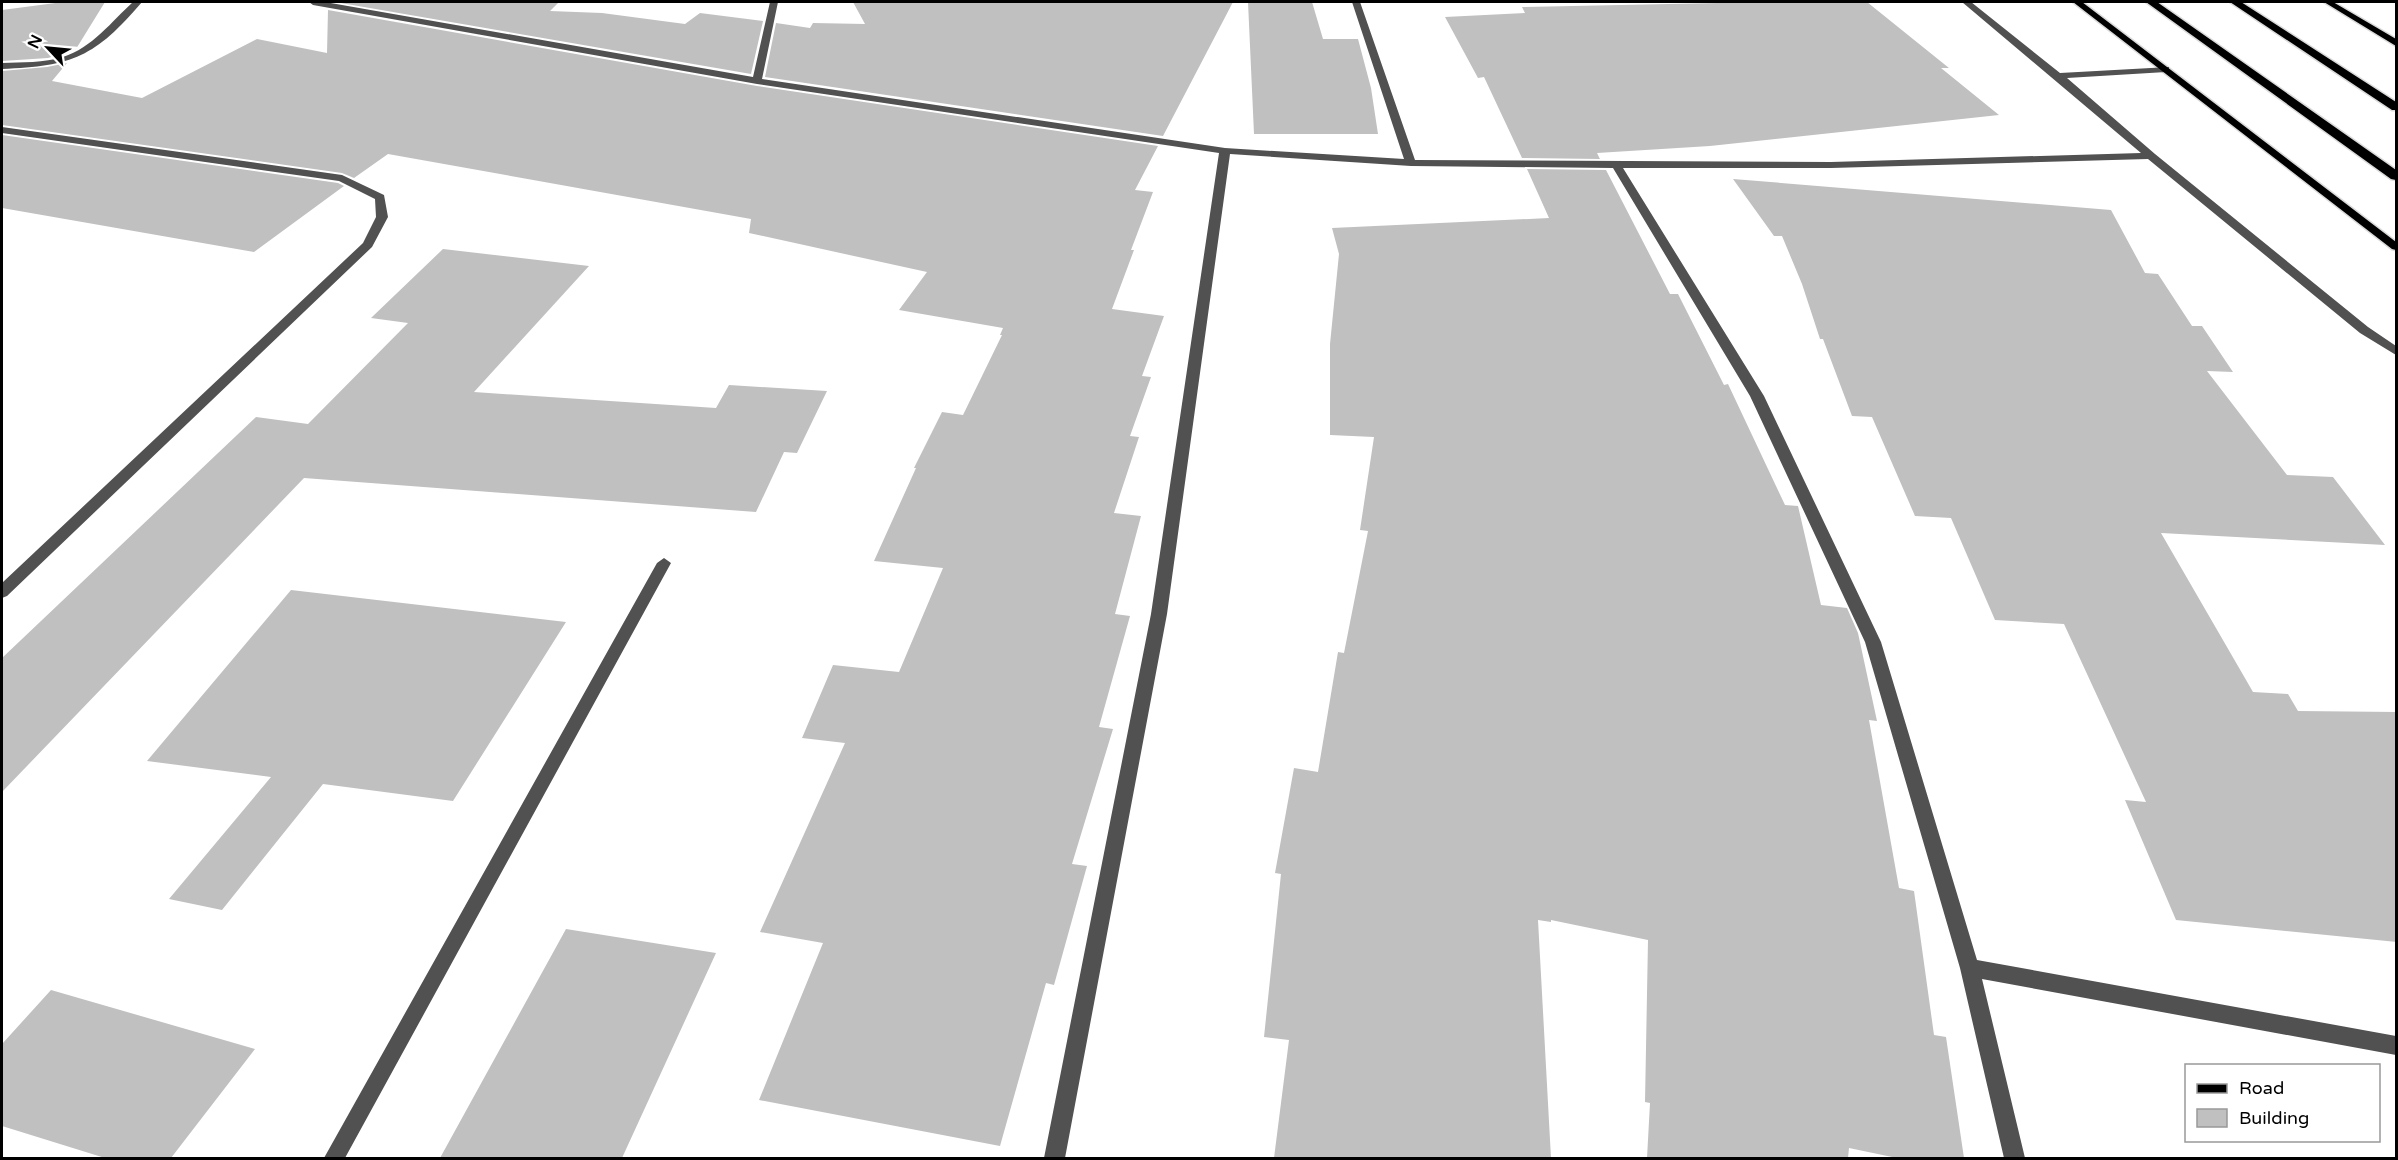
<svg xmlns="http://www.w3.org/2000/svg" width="2398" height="1160" font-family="'Varela Round',sans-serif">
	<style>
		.building { fill: #c0c0c0 }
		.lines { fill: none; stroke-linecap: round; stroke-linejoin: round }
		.major-casing { stroke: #dbdbdb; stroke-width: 3 }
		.highway-casing { stroke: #dbdbdb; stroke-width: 3 }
		.minor { fill: #515151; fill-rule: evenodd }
		.major { fill: #000; fill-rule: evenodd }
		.highway { fill: #000; fill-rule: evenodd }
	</style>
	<rect width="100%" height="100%" fill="#fff"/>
	<path class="building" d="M63 2H105L76 49 48 58 2 61V10Z
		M335 2H559L550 11 602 13 685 24 700 13 763 21 751 74Z
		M853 2H1233L1163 136 765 77 776 23 810 28 813 23 865 24Z
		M1248 2H1312L1323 39H1358L1371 88 1378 134H1254Z
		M1766 2H1867L1949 68H1941L1999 115 1710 146 1597 153 1600 159 1522 158 1484 77 1478 78 1445 17 1525 13 1522 7Z
		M328 10 757 86 1158 146 1135 190 1153 192 1131 250H1134L1112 309 1164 316 1142 376 1151 377 1130 436 1139 437 1114 513 1141 516 1115 614 1130 616 1099 727 1113 729 1072 864 1087 866 1054 985 1046 983 1000 1146 759 1100 823 943 760 932 845 743 802 738 833 665 899 672 943 568 874 561 916 468H914L942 412 963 415 1002 335H1000L1003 328 899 310 927 272 749 233 751 219 388 154 354 178 342 173 2 125V71L47 67 67 63 52 81 142 98 257 39 327 53Z
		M2 135 338 183 344 186 254 252 2 208Z
		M1527 169 1606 170 1670 294H1678L1724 385 1728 384 1785 505 1798 506 1821 605 1847 608 1858 633 1877 721 1869 720 1899 888 1914 891 1934 1035 1946 1037 1964 1158H1897L1849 1148 1848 1158H1647L1650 1103 1645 1102 1648 940 1551 920V922L1538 920 1551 1158H1274L1289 1040 1264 1037 1281 874 1275 873 1294 768 1318 772 1338 652 1344 653 1368 531 1360 530 1374 437 1330 435V344L1339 254 1332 228 1549 218Z
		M1733 179 2111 210 2145 273 2158 274 2192 326H2202L2233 372 2207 371 2287 475 2333 477 2385 545 2161 533 2253 692 2288 694 2298 711 2397 712V942L2176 920 2125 800 2146 802 2064 624 1995 620 1951 518 1915 516 1872 417 1852 416 1823 339H1820L1802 284 1782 236H1774Z
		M443 249 589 266 474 392 716 408 729 385 827 391 797 453 784 452 756 512 304 478 2 792V658L256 417 308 424 408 323 371 318Z
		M291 590 566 622 453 801 323 784 222 910 169 899 271 777 147 761Z
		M566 929 716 953 622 1158H440Z
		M51 990 255 1049 171 1158H105L2 1126V1044Z"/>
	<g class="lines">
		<g class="major-casing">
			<path id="major" d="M2073 2H2082L2396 242V250L2392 249Z
				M2324 2H2333L2396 39V46Z"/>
		</g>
		<g class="highway-casing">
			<path id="highway" d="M2146 2H2157L2396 170V180L2391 179Z
				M2230 2H2241L2396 102V110H2392Z"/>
		</g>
		<path class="minor" d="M133 2H142C95 57 73 66 2 69V63C22 62 44 63 63 57 92 48 112 21 133 2Z
			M309 2H325L753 77 770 2H778L762 79 1225 148 1404 159 1352 2H1360L1415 160 1831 162 2141 153 1962 2H1971L2060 73 2169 67V71L2166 72 2067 78 2155 154 2368 327 2396 346V355L2360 333 2148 159 1831 168H1623L1764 396 1881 642 1977 960 2396 1036V1055L1982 979 2025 1158H2004L1960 968 1865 642 1750 396 1613 168 1411 166 1230 154 1167 614 1065 1158H1044L1151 614 1219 153 757 84 313 5Z
			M2 127 342 175 384 195 388 217 372 247 7 596 2 598V583L363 243 376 217 375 199 339 181 2 133Z
			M664 558 671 563 345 1158H324L657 563Z"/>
		<use href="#major" class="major"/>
		<use href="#highway" class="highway"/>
	</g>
	<rect width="2398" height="1160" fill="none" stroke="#000000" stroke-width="6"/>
	<rect x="2185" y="1064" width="195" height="78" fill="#ffffff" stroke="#999999" stroke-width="1.5"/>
	<rect x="2197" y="1084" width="30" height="9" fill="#000000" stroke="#999999" stroke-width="1.5"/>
	<text x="2239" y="1094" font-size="18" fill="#000000">Road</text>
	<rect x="2197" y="1109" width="30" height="18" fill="#c0c0c0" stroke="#999999" stroke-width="1.5"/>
	<text x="2239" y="1124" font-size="18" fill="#000000">Building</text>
	<g transform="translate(48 48) rotate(296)" stroke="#ffffff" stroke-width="4.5" paint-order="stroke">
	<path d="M0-4.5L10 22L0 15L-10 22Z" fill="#000000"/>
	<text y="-9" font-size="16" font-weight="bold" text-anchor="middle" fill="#000000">N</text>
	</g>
</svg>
